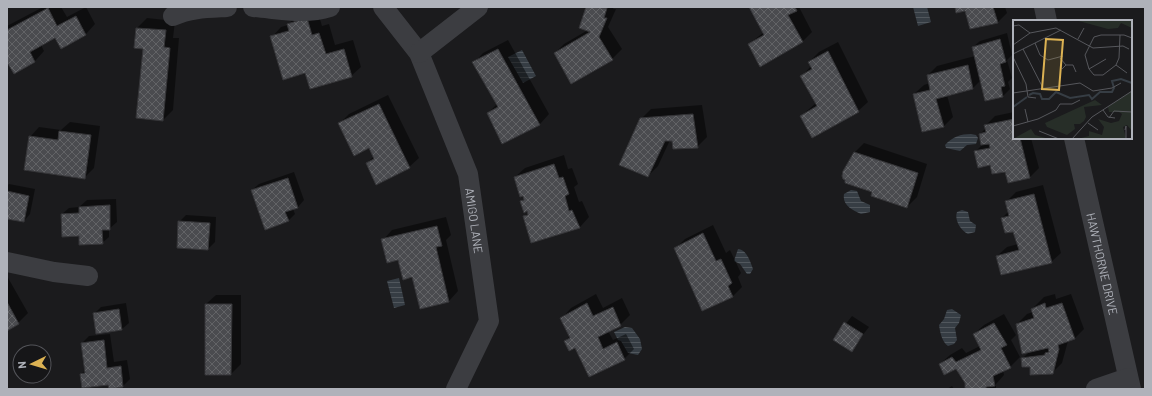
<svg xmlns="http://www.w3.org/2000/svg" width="1152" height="396" font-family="Barlow,sans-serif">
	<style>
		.water { fill: url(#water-rules) }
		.shadow { fill: #0007; fill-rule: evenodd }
		.building { fill: url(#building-cross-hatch); stroke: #353538 }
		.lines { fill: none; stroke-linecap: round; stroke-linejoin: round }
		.minor { stroke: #3c3d41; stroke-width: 20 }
		.labels { text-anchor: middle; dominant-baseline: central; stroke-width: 3.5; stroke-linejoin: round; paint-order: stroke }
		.street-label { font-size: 12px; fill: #afb2ba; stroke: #161618 }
		.inset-river { fill: none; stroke: #363d44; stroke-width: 2 }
		.inset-road { fill: none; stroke: #56575c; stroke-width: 1 }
		.view { fill: #dcb253; fill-opacity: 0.15; stroke: #dcb253; stroke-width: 2 }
		.inset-edge { fill: none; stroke: #afb2ba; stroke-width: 2 }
	</style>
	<defs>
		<pattern id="water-rules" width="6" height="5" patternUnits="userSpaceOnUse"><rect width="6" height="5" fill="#363d44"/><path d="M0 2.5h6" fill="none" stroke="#51575d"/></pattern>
		<pattern id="building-cross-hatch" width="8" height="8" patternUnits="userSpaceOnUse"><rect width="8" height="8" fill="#4a4b4f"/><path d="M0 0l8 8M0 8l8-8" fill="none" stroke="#626366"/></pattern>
	</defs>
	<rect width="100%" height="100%" fill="#1b1b1d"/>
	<path class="water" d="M913 7H927L931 22 918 26Z
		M522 50 536 76 523 83 508 57Z
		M971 134 976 135 978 138 976 144 967 145 960 151 946 148 945 145C952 137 961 134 971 134Z
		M851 190 857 191 861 201 870 205V212L861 214C852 210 842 205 844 194Z
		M962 210 968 212 970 221 976 225 975 232 968 234C961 231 954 220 957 212Z
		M738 249C747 250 750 261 753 269L750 274H747L740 264 734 261Z
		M399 278 405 305 394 308 387 281Z
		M952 309 961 315 959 323 955 328 957 340 954 344 948 346C942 342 940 332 939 325L944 319 947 310Z
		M625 327 632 328 640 339 642 349 638 355 628 353 621 341 618 340 614 332Z"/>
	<path class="shadow" d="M43 7H61L67 17 86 7 95 24 86 34 61 47 55 37 41 45 44 51 35 61 14 72 7 60V26Z
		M587 7H614L613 9H616L608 27 622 49 612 59 555 53 564 44 588 30 580 28Z
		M750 7H799L812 32 803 41 749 44 764 32Z
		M956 7H1005L1007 13 997 23Z
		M317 9 322 26 329 24 335 45 353 40 361 67 351 76 306 72 272 37 281 27 288 25 297 15ZM293 29 294 31 282 34V32Z
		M147 18 175 21 173 38H179L173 110 163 120 144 48 135 47 137 28Z
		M1007 33 1012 55 1007 60 1012 78 1008 82 1010 89 1003 96 985 100 981 80 973 88 947 95 953 117 943 127 914 94 924 85 930 83 928 75 937 66 975 56 973 47 980 41Z
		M508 40 549 114 540 124 503 142 488 113 497 104 474 63 483 53Z
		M838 42 868 102 858 111 801 116 816 103 802 76 811 66 809 62 819 52Z
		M388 95 419 158 409 167 367 163 374 156 370 147 340 123 349 114Z
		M702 105 707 137 697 147 670 140 658 166 648 176 641 119 651 109Z
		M1014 112V138H1031L1039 168 1030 177 1006 171 991 164 975 152 982 145 980 134 986 128 985 126 995 116Z
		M70 122 100 126 94 168 84 178 30 137 39 127 61 130Z
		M864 143 927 164 917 197 907 207 874 192 854 153Z
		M564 155 568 169 572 168 578 184 574 187 579 202 582 201 589 217 580 227 532 241 524 217 529 212 522 201 524 198 515 177 525 168Z
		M294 172 304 200 298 207 293 209 295 214 288 221 252 190 259 184Z
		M9 184 35 189 30 214 24 221 7 218V186Z
		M1043 185 1061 253 1051 262 997 256 1007 247 1018 244 1014 230 1002 218 1009 211 1007 201 1016 192Z
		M116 199 117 222 109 229V237L102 243 80 235 62 214 69 208 79 207 87 200Z
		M186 215 216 217 215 242 208 249 179 222Z
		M446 217 451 235 446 240 458 291 449 301 421 308 413 276 383 240 392 230Z
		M713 225 726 253 730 250 741 273 738 277 742 287 733 296 703 309 675 249 685 239Z
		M7 276 28 313 18 323 7 329Z
		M596 294 603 308 622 298 630 315 620 325 608 331 613 340 626 334 634 349 624 359 576 347 565 341 570 336 562 318 571 308Z
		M1055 294 1056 299 1071 294 1084 329 1074 339 1068 341 1062 363 1052 373 1022 359 1029 352 1017 324 1027 314 1033 312 1032 309 1044 297Z
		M216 295H241V364L231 374 206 304Z
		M126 303 129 323 122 329 94 314 101 307Z
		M1004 314 1016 335 1011 340 1020 357 1010 367 1003 370 1004 375 996 384V389H966V382L957 368 940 364 950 355 962 348 966 353 980 346 974 334 984 325Z
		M852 316 869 327 851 350 834 339Z
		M110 334 114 362 127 360 130 379 123 386 109 384 81 374 86 370 82 343 89 336Z
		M952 386 954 389H947Z"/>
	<path class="building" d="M586 7 607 8 604 18H607L599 37 613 60 571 84 554 53 590 32 579 28Z
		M749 7H795L797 11 788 15 803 42 760 67 748 44 764 35Z
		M955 7H993L998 23 970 29 965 11 956 13Z
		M48 8 57 26 76 16 86 35 61 49 55 38 30 52 35 62 14 74 7 62V30Z
		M307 18 312 35 319 33 326 54 344 49 352 77 310 89 305 73 283 80 270 36 289 31 287 24Z
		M136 28 166 30 164 47 170 48 163 121 136 118 143 49 134 48Z
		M1000 39 1006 62 1000 64 1005 86 1001 87 1003 97 985 101 972 47Z
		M498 49 540 125 502 144 487 113 498 107 472 62Z
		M828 51 859 112 812 138 800 116 817 106 800 76 812 69 808 62Z
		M968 65 973 89 936 99 944 127 922 132 913 94 930 90 927 75Z
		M379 104 410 168 376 185 366 163 374 159 369 148 354 156 338 123Z
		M693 114 698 148 673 149 672 141H665L648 177 619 165 640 118Z
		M1014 119V138H1020L1030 178 1008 183 1005 172 992 174 990 165 978 168 974 151 990 148 989 144 981 145 979 134 986 132 984 125Z
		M59 131 91 135 85 179 24 170 29 136 58 140Z
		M854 152 918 173 907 208 871 196 872 192 845 183V180L843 179 842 176 843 171Z
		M554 164 559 178 563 177 569 194 565 196 569 211 572 210 580 228 531 243 523 216 528 215 527 211 524 213 520 201 524 200 523 196 520 197 514 177Z
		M288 178 298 208 285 212 289 221 265 230 251 190Z
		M7 191 29 196 24 222 7 219Z
		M1034 194 1052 263 1001 275 996 256 1019 250 1013 232 1005 233 1001 218 1009 216 1005 201Z
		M110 205V230H102L103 244 79 245V236L62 237 61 214 79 213V207Z
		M178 221 210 223 208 250 177 248Z
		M437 226 442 246 436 247 449 302 420 309 412 277 403 280 398 260 387 263 381 239Z
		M703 233 716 261 721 259 732 283 728 286 733 297 702 311 674 248Z
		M7 302 19 324 7 331Z
		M587 303 593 316 613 307 621 326 598 337 603 349 617 342 625 360 589 377 575 348 569 351 564 341 570 338 560 318Z
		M1045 303 1046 308 1062 303 1075 339 1058 345 1059 349 1053 374 1030 375V367H1022L1021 358 1045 355V353L1049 352 1048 348 1022 354 1016 324 1034 318 1031 309Z
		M205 304H232L231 375H205Z
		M119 309 122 330 96 334 93 313Z
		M844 322 863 334 852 352 833 340Z
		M994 323 1007 345 1001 348 1011 368 993 376 995 386 986 387V389H965V383L956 369 944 375 939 364 952 357 956 362 981 350 973 334Z
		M104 340 107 368 121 366 123 387 109 389 108 385 82 388 80 374 85 373 81 343Z"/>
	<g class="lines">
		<g class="minor">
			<path d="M253 7C279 9 305 15 330 7"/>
			<path id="s1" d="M383 7 419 53 468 174 489 321 456 389"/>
			<path d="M1044 7 1047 21"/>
			<path d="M173 16C190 8 208 8 227 7"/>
			<path d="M419 53 478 7"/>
			<path id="s2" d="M1074 138 1131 389"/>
			<path d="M7 262 54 272 88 276"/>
			<path d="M1096 389 1128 378"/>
		</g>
	</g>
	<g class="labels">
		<g class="street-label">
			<text stroke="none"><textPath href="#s1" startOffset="236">AMIGO LANE</textPath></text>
			<text stroke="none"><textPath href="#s2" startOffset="129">HAWTHORNE DRIVE</textPath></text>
		</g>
	</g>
	<g transform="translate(1013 20)">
		<rect width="119" height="119" fill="#1b1b1d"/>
		<path d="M62 0H119V8L108 3 105 8 95 9ZM119 71V111L114 105 110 107 113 118 64 119 76 116V111L89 115 91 107 85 99 98 103 106 101 109 94 106 92H96L95 87ZM82 80 89 85 71 87 73 97 71 101 67 104H61L62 109 54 115 34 107 32 103ZM18 109 22 115 36 119H0Z" fill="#272e28"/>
		<path class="inset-river" d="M16 75 20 73 27 74 29 79H36L43 72 57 78 76 75 79 79 87 72H99L101 68 99 61 108 59 119 63M0 87 14 77"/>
		<path class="inset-road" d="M0 6 6 5 17 13 43 8 80 28 110 26 116 29M107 15 106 38 103 45 90 55H81L76 49 72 35 81 17 88 15H111L119 18M65 19 71 8M22 23 27 35 35 40 50 36M0 25 17 13M10 29 30 68M0 34 48 10M0 37 13 64 15 77 23 78M47 38 53 45 49 49M53 45H60L63 52M103 45 114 53M76 49 93 39M0 73 67 63 80 71 99 68 108 63M12 89 15 102M90 90 95 97 102 98M96 98 101 91 119 92M75 103 85 110M0 106 25 99 43 90 47 84H59L67 80M112 110 113 106V118M26 111 46 119M59 119 79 97 119 71"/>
		<path class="view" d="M33 19 50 20 46 70 29 69Z"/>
		<rect width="119" height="119" class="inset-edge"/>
	</g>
	<rect width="1152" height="396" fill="none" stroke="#afb2ba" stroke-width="16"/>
	<g transform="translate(32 364) rotate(265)"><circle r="19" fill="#161618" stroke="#535459"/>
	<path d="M0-3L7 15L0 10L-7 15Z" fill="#dcb253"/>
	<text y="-6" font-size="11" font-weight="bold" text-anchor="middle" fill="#afb2ba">N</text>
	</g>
</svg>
